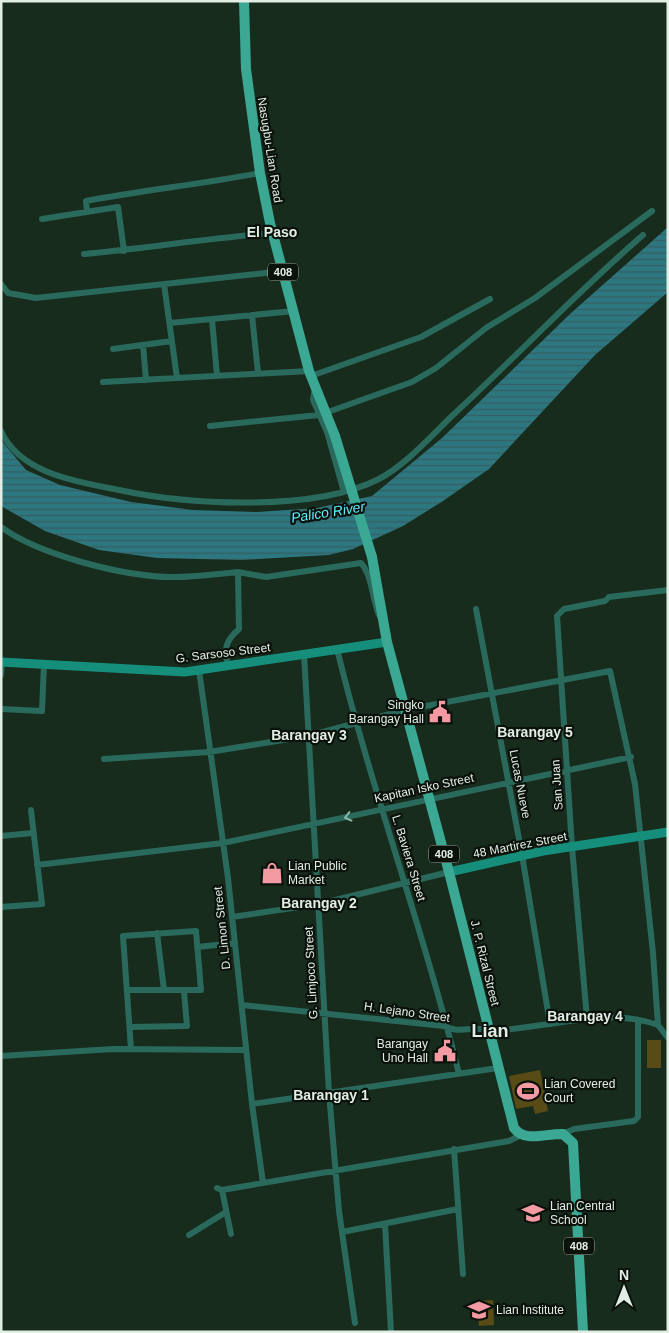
<svg xmlns="http://www.w3.org/2000/svg" width="669" height="1333" font-family="Arial,sans-serif">
	<style>
		.green { fill: #584b15 }
		.water { fill: url(#water-rules) }
		.lines { fill: none; stroke-linecap: round; stroke-linejoin: round }
		.street { stroke: #2a6a5d; stroke-width: 6 }
		.secondary { stroke: #158f7c; stroke-width: 9 }
		.primary { stroke: #3aa893; stroke-width: 10 }
		.primary-bridge { stroke: #3aa893; stroke-width: 10 }
		.oneway { stroke: #8fb3a7 }
		.labels { text-anchor: middle; dominant-baseline: central; stroke-width: 4.5; stroke-linejoin: round; paint-order: stroke }
		.shield { fill: #0a120b; stroke: #a1aca3; stroke-width: 1 }
		.shield-label { font-size: 11px; font-weight: bold; fill: #e2eee4 }
		.street-label { font-size: 12px; fill: #e2eee4; stroke: #0a120b }
		.poi-label { font-size: 12px; fill: #e2eee4; stroke: #0a120b; text-anchor: start }
		.neighbourhood-label { font-size: 14px; font-weight: bold; fill: #e2eee4; stroke: #0a120b }
		.water-label { font-size: 14px; font-style: italic; fill: #5eecfb; stroke: #0a120b }
		.district-label { font-size: 18px; font-weight: bold; fill: #e2eee4; stroke: #0a120b }
	</style>
	<defs>
		<pattern id="water-rules" width="6" height="5" patternUnits="userSpaceOnUse" patternTransform="scale(1.25)"><rect width="6" height="5" fill="#2c7780"/><path d="M0 2.5h6" fill="none" stroke="#385f62"/></pattern>
	</defs>
	<rect width="100%" height="100%" fill="#182c1d"/>
	<path class="green" d="M647 1040H661V1068H647Z
		M540 1070 548 1111 535 1114 533 1106 516 1109 509 1076Z
		M493 1300 494 1325 479 1326 477 1301Z"/>
	<path class="water" d="M668 227V292L595 355 489 469 443 501 403 526 353 549 329 555 241 560 157 558 99 550 45 531 1 506V440L26 470 60 485 131 502 193 510 257 512 317 508 372 496 442 438 570 314Z"/>
	<g class="lines">
		<path class="street" d="M87 211 86 201C144 190 202 184 260 173
			M42 219 118 207 124 251
			M84 254C147 248 210 238 273 233
			M1 284 8 293 36 298 283 271
			M164 284 177 378
			M252 315 258 373
			M212 319 217 376
			M170 323 294 311
			M143 345 146 380
			M113 349 172 341
			M311 376 421 337 490 299
			M103 382 309 371
			M315 388 313 400 327 432 344 492
			M325 413 412 382 436 368 486 328 535 298 652 211
			M210 426 319 415
			M1 431C20 474 78 482 119 490 189 505 314 512 379 479 407 464 431 436 454 414 518 355 577 292 643 235
			M1 527C39 555 125 577 173 577 194 577 216 574 238 572L239 629C225 641 224 649 228 666
			M238 572 266 577 361 563C372 575 372 598 379 615
			M476 609 522 855 550 1024
			M337 649C372 792 424 931 459 1074
			M304 654 329 1093 339 1211 355 1323
			M199 670 228 878 252 1104 263 1183
			M1 675 2 662
			M1 709 42 711 44 664
			M104 759 209 752 308 736 405 710 610 671 635 784 653 953 658 1025
			M1 836 33 833
			M37 865 223 843 631 757
			M1 907 42 904 31 810
			M232 917 319 904 449 872
			M157 933 164 990
			M197 947 235 943
			M128 990H201L196 931 123 936 131 1049
			M242 1005 444 1026C457 1033 468 1028 482 1029 488 1029 494 1031 501 1030 552 1027 608 1007 658 1025
			M587 1019 572 847 557 616 564 609 605 601 609 597 668 590
			M658 1025 668 1038
			M130 1027 187 1026 184 991
			M1 1056 113 1049 246 1050
			M252 1104 498 1068
			M563 1134 574 1129 634 1121 638 1117V1020
			M454 1149 463 1274
			M217 1188 222 1190 509 1141 521 1135
			M222 1190 231 1234
			M385 1224 391 1332
			M342 1232 458 1209
			M189 1235 226 1212"/>
		<path class="secondary" d="M1 662 185 672 387 642
			M449 872 543 851 668 832"/>
		<path class="primary" d="M244 1 246 69 260 173 270 223 309 371 335 436
			M372 557 387 642 449 872 514 1128C525 1143 547 1133 563 1134L573 1143 583 1332"/>
		<path class="primary-bridge" d="M335 436 372 557"/>
	</g>
	<defs><path id="oneway-chevron" d="M-2-3.5L2.5 0L-2 3.5" fill="none" stroke-width="1.6" stroke-linecap="round" stroke-linejoin="round" transform="scale(1.25)"/></defs>
	<use class="oneway" href="#oneway-chevron" transform="translate(348 817) rotate(166)"/>
	<defs>
		<g id="civic-bare" transform="scale(1.725)"><path d="M-.6-6.5H3V-4.5H.6V-3L4-1V1h2V6H-6V1h2V-1L-.6-3ZM-1.2 2.5V6h2.4V2.5Z" fill="#f49aa3" stroke="#0a120b" stroke-width="2.5" paint-order="stroke"/></g>
		<g id="shop-bare" transform="scale(1.725)"><path d="M-5-2.5h2.3a2.7 3.5 0 0 1 5.4 0H5L5.5 6h-11ZM-1.5-2.5h3a1.5 2.3 0 0 0-3 0Z" fill="#f49aa3" stroke="#0a120b" stroke-width="2.5" paint-order="stroke"/></g>
		<g id="stadium-bare" transform="scale(1.725)"><path d="M0-5a6.5 5 0 1 0 0 10a6.5 5 0 1 0 0-10ZM-3.5-1.8h7v3.6h-7Z" fill="#f49aa3" stroke="#0a120b" stroke-width="2.5" paint-order="stroke"/></g>
		<g id="school-bare" transform="scale(1.725)"><path d="M0-5L7-2L0 1L-7-2ZM-4 1L0 2.5L4 1V4Q0 6-4 4Z" fill="#f49aa3" stroke="#0a120b" stroke-width="2.5" paint-order="stroke"/></g>
	</defs>
	<g fill-rule="evenodd">
		<use href="#civic-bare" x="440" y="712"/>
		<use href="#shop-bare" x="272" y="873"/>
		<use href="#civic-bare" x="445" y="1051"/>
		<use href="#stadium-bare" x="528" y="1091"/>
		<use href="#school-bare" x="533" y="1213"/>
		<use href="#school-bare" x="479" y="1310"/>
	</g>
	<g class="labels">
		<g class="shield">
			<rect x="268" y="263.5" width="30" height="17" rx="4"/>
			<rect x="429" y="845.5" width="30" height="17" rx="4"/>
			<rect x="564" y="1237.5" width="30" height="17" rx="4"/>
		</g>
		<g class="shield-label">
			<text x="283" y="272">408</text>
			<text x="444" y="854">408</text>
			<text x="579" y="1246">408</text>
		</g>
		<g class="street-label">
			<text transform="translate(270 150) rotate(81)">Nasugbu-Lian Road</text>
			<text transform="translate(223 653) rotate(-7)">G. Sarsoso Street</text>
			<text transform="translate(520 784) rotate(79)">Lucas Nueve</text>
			<text transform="translate(557 785) rotate(-94)">San Juan</text>
			<text transform="translate(424 788) rotate(-12)">Kapitan Isko Street</text>
			<text transform="translate(520 845) rotate(-11)">48 Martirez Street</text>
			<text transform="translate(409 858) rotate(73)">L. Baviera Street</text>
			<text transform="translate(222 928) rotate(-96)">D. Limon Street</text>
			<text transform="translate(485 963) rotate(76)">J. P. Rizal Street</text>
			<text transform="translate(311 973) rotate(-93)">G. Limjoco Street</text>
			<text transform="translate(407 1012) rotate(8)">H. Lejano Street</text>
		</g>
		<g class="poi-label">
			<text x="424" y="705" text-anchor="end">Singko<tspan x="424" dy="14">Barangay Hall</tspan></text>
			<text x="288" y="866">Lian Public<tspan x="288" dy="14">Market</tspan></text>
			<text x="428" y="1044" text-anchor="end">Barangay<tspan x="428" dy="14">Uno Hall</tspan></text>
			<text x="544" y="1084">Lian Covered<tspan x="544" dy="14">Court</tspan></text>
			<text x="550" y="1206">Lian Central<tspan x="550" dy="14">School</tspan></text>
			<text x="496" y="1310">Lian Institute</text>
		</g>
		<g class="neighbourhood-label">
			<text x="272" y="232">El Paso</text>
			<text x="535" y="732">Barangay 5</text>
			<text x="309" y="735">Barangay 3</text>
			<text x="319" y="903">Barangay 2</text>
			<text x="585" y="1016">Barangay 4</text>
			<text x="331" y="1095">Barangay 1</text>
		</g>
		<g class="water-label">
			<text transform="translate(328 512) rotate(-9)">Palico River</text>
		</g>
		<g class="district-label">
			<text x="490" y="1031">Lian</text>
		</g>
	</g>
	<rect width="669" height="1333" fill="none" stroke="#e2eee4" stroke-width="5"/>
	<g transform="translate(624 1288)" stroke="#0a120b" stroke-width="4" paint-order="stroke">
	<path d="M0-4L9 19L0 12L-9 19Z" fill="#e2eee4"/>
	<text y="-8" font-size="14" font-weight="bold" text-anchor="middle" fill="#e2eee4">N</text>
	</g>
</svg>
